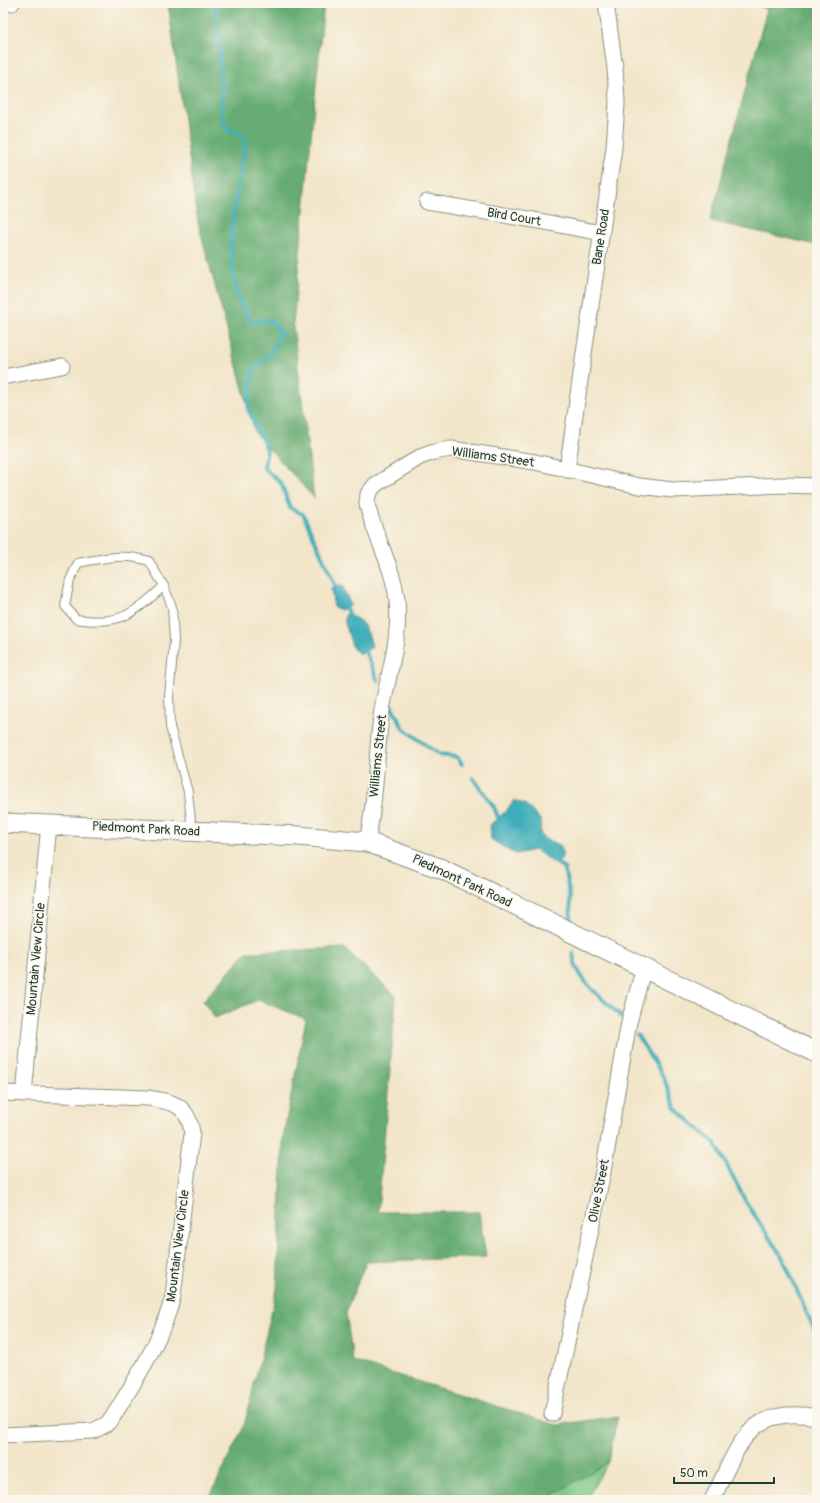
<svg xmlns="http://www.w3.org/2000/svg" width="820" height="1503" font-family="Pangolin,sans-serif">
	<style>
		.green { fill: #7dc784; stroke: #4e825c }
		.forest { fill: #66ac72; stroke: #427453 }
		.water { fill: #3dadb9; stroke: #2e7576 }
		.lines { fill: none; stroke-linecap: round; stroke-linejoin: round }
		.stream { stroke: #3dadb9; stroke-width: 4 }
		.service-casing { stroke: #88917e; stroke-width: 10 }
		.minor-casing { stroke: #88917e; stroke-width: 17 }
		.tertiary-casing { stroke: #88917e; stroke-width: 21 }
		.service { stroke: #fff; stroke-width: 8 }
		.minor { stroke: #fff; stroke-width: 15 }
		.tertiary { stroke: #fff; stroke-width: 19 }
		.labels { text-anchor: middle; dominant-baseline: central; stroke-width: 3; stroke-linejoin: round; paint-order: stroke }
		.street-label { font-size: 13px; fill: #1f3d34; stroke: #fbf7ec }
	</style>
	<rect width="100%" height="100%" fill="#fbf7ec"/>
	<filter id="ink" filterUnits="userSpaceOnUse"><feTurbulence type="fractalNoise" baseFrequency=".025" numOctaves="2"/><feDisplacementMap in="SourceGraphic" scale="8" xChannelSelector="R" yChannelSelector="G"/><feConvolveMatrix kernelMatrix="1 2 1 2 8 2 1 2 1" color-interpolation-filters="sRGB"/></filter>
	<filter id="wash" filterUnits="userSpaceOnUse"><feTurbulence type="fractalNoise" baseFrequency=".012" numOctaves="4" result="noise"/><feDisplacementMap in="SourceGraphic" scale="16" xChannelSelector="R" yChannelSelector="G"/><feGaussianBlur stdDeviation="0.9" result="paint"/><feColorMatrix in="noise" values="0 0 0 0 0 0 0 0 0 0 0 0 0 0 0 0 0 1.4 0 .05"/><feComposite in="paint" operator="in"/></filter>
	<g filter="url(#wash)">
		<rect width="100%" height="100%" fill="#f2e5c9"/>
		<path class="green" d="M608 1462 586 1500H544Z"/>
		<path class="forest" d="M168 3H324L293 325 314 498 255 433 198 223Z
			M751 3H817L815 47 817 50V245L710 221 767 9Z
			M344 948 396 996 378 1212H479L486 1257 366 1262 346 1312 353 1361 557 1425 618 1416 608 1462 544 1500H208L244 1426 277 1289 283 1137 306 1019 258 1000 215 1018 203 1001 246 952Z"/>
		<path class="water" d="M342 585 351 605 341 610 334 607 331 589Z
			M345 615C364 618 368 630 372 647L360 654 353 649 345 623Z
			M514 800 526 805 541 820C541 823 541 826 540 830 540 840 553 842 560 845 563 851 564 859 557 862L543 853 534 850 517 854 509 851 491 839 490 825 506 811Z"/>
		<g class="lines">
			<path class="stream" d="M215 3 219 36 223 122 228 130 240 133 246 140C237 191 222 247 239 298 242 307 248 315 252 323L269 319 281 333 270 354 253 369 248 409 267 450 264 468 281 483 290 508 303 514 338 591
				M344 603 351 621
				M363 647 378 681
				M391 705 403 728 439 755 457 757 462 764
				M473 778 494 807 500 822
				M538 850 564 868 570 897 571 923
				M573 953C574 979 605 1001 622 1017
				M637 1035 663 1076 676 1109 715 1143 746 1202 784 1260 817 1337"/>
		</g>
	</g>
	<g filter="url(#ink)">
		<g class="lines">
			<g class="service-casing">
				<path id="service" d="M164 586C133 614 120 626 76 619L65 606 70 580 78 563C104 558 123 553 149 561L164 586 172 607 174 641 169 697 170 727 188 792 192 831"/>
			</g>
			<g class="minor-casing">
				<path id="minor" d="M3 4 12 3
					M427 202 534 220 601 233
					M3 377 62 366
					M567 470 614 148 617 103 615 68 606 3
					M367 842C376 801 376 758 381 716 387 675 401 643 397 600 393 566 375 537 367 504L368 494 375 485 420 457 434 452 451 449 535 462 639 486 673 490 783 485 817 486
					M3 1093 148 1098C173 1102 188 1104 192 1133L173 1296C162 1341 135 1380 111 1420L105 1425 93 1431 3 1435
					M24 1094 49 824
					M552 1414 603 1172 629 1022 644 967
					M712 1500C739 1447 746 1404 817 1417"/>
			</g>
			<g class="tertiary-casing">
				<path id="tertiary" d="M3 823 298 836 367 842 442 869 817 1053"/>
			</g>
			<use href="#service" class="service"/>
			<use href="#minor" class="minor"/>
			<use href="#tertiary" class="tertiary"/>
		</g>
	</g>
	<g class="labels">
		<g class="street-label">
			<text transform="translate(514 217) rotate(10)">Bird Court</text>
			<text transform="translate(601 237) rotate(-81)">Bane Road</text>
			<text transform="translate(493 457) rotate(8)">Williams Street</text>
			<text transform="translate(378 756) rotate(-84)">Williams Street</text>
			<text transform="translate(146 829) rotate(3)">Piedmont Park Road</text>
			<text transform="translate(462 881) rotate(25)">Piedmont Park Road</text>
			<text transform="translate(36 959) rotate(-85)">Mountain View Circle</text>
			<text transform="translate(599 1191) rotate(-79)">Olive Street</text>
			<text transform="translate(178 1246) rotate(-83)">Mountain View Circle</text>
		</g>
	</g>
	<rect width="820" height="1503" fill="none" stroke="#fbf7ec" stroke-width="16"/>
	<path d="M674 1477v6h100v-6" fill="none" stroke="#1f3d34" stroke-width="2"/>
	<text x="680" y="1477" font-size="12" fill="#1f3d34" stroke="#fbf7ec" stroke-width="3" paint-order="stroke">50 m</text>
</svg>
